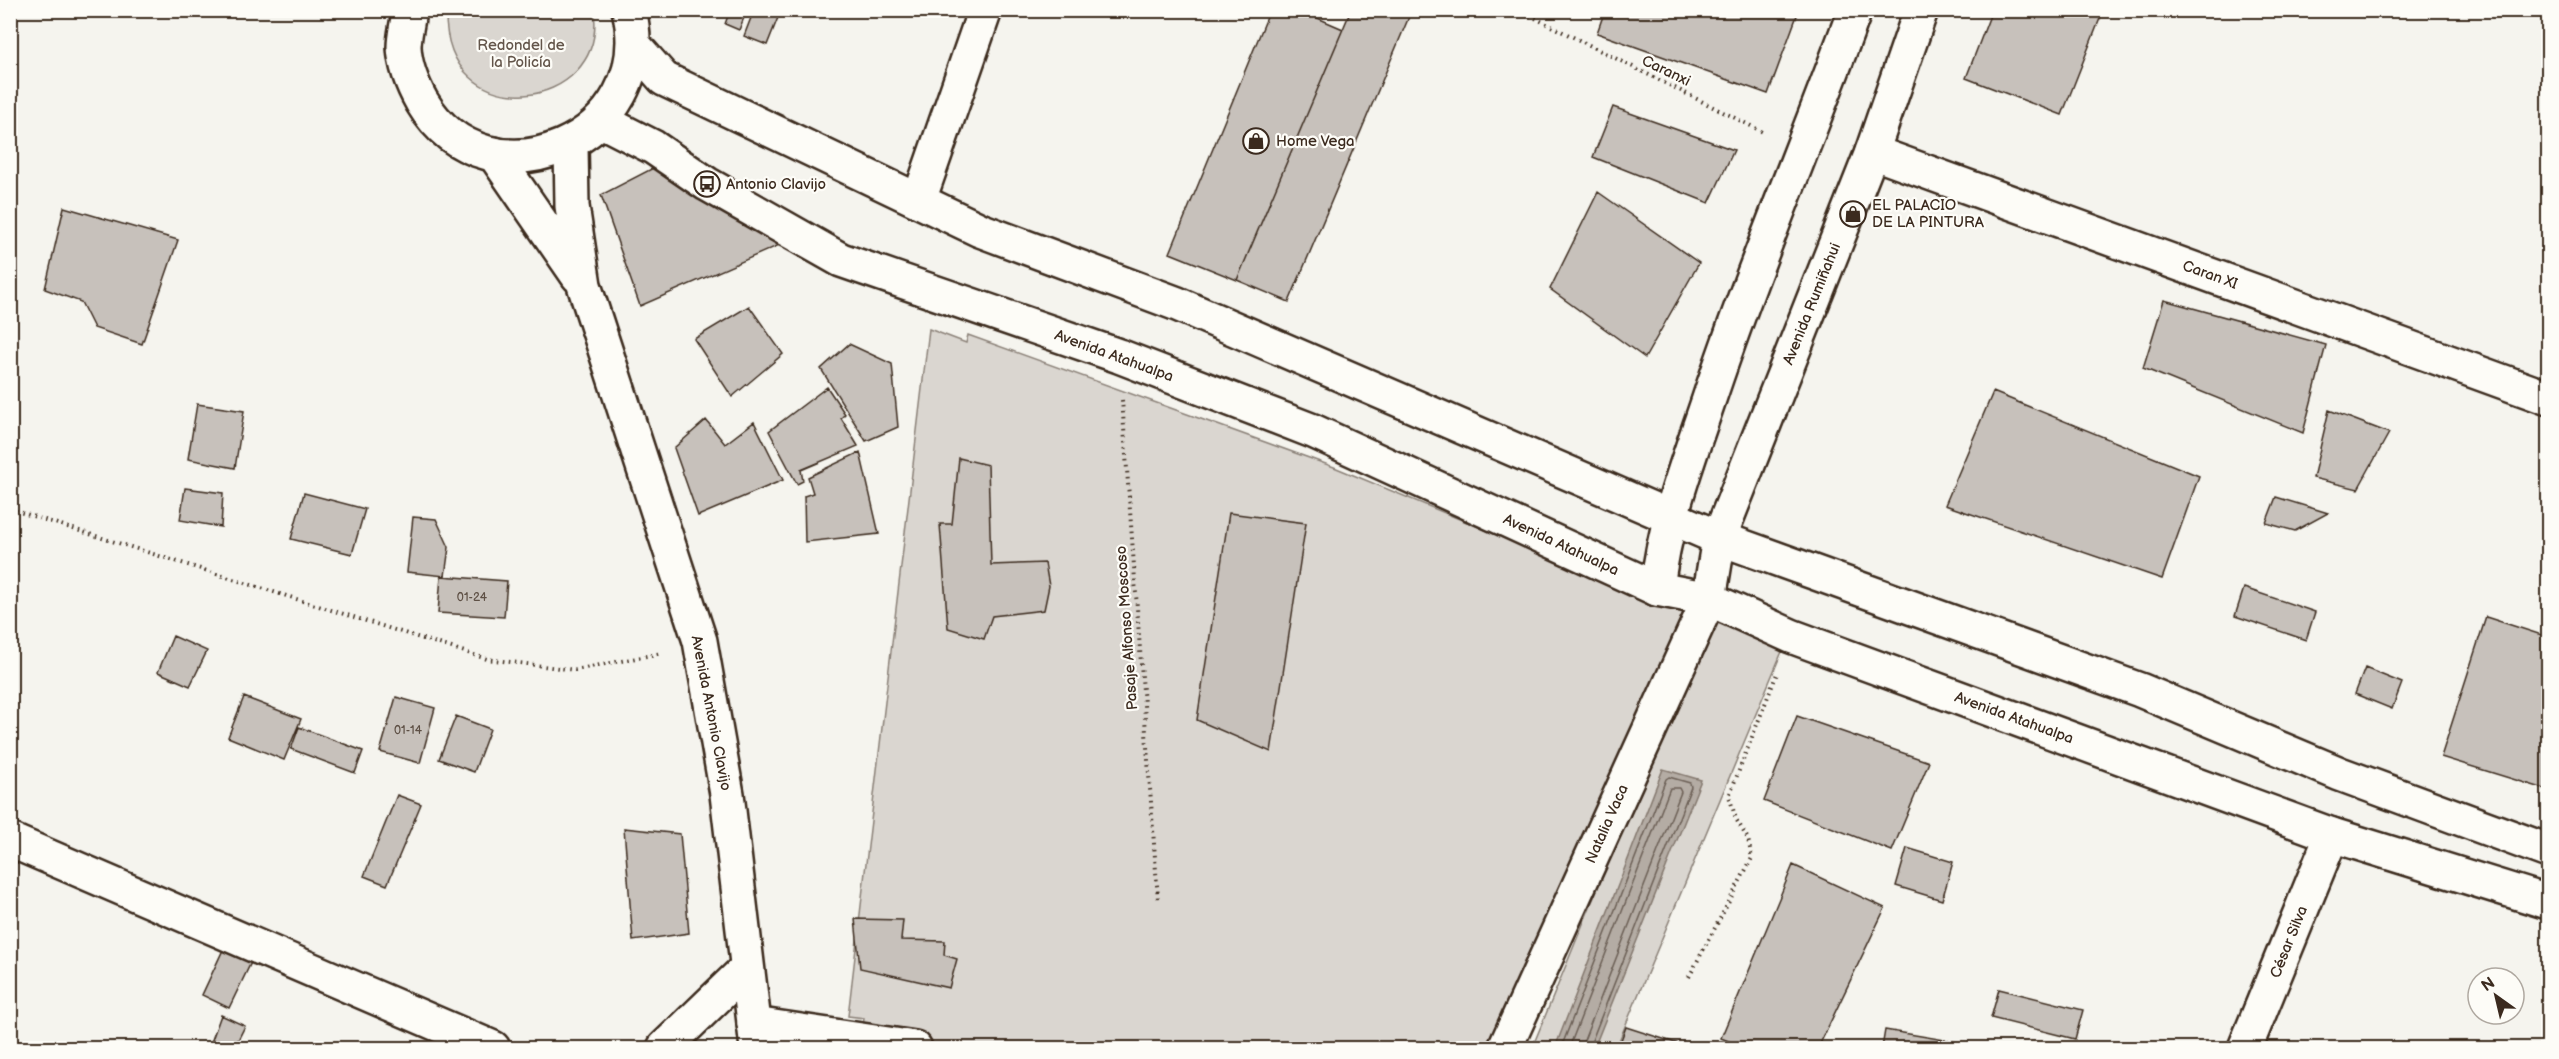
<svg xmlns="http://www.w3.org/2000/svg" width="2559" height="1059" font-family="'Balsamiq Sans',sans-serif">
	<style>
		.green { fill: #dad6d0; stroke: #8a8077; stroke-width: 1.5 }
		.water { fill: #b4aca4; stroke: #84786e; stroke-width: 1.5 }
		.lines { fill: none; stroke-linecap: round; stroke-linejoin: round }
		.shore { stroke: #6b5e54; stroke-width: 1.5 }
		.building { fill: #c7c1bb; stroke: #3b2a1e; stroke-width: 1.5 }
		.minor-casing { stroke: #3b2a1e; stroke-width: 38 }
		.secondary-casing { stroke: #3b2a1e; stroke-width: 38 }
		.primary-casing { stroke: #3b2a1e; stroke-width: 38 }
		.path { stroke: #3b2a1e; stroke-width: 4; stroke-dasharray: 1.5 4.5; stroke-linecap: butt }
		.minor { stroke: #fdfcf7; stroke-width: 33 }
		.secondary { stroke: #fdfcf7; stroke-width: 33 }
		.primary { stroke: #fdfcf7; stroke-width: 33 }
		.labels { text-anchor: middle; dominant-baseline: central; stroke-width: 4.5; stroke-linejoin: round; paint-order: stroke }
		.number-label { font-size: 12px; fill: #5e5045 }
		.park-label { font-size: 15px; fill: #63554a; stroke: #fdfcf7 }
		.street-label { font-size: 15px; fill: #3b2a1e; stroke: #fdfcf7 }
		.poi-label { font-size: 15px; fill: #3b2a1e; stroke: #fdfcf7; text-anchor: start }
	</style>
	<rect width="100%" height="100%" fill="#f5f4ee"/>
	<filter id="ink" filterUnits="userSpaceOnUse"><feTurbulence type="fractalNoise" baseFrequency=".0167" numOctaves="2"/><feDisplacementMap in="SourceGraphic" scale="12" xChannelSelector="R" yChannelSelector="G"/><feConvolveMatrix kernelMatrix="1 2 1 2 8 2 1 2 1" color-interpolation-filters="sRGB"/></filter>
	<g filter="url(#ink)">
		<path class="green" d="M446 11H594C608 113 443 133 446 11Z
			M929 329 966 343 968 335 1334 467 1693 616 1513 1048H758L754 1024 862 1033 864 1018 848 1016Z
			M1712 610 1786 642 1616 1048H1532Z"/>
		<path class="water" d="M1663 769 1701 780 1594 1048H1555Z"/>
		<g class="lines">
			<path class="shore" d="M1561 1048 1666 779 1669 777 1690 783 1691 787 1589 1048
				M1569 1048 1670 788H1679L1681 792 1581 1048"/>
		</g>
		<path class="building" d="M730 10H747L739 30 725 24Z
			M754 10H781L767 45 744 36Z
			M1270 10H1299L1343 29 1237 280 1170 253Z
			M1351 10 1411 12 1289 302 1237 280Z
			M1605 10H1799L1768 94 1597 33Z
			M1992 10H2087L2101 16 2062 115 1966 78Z
			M1613 107 1734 150 1709 203 1593 157Z
			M661 164 791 240 640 306 601 195Z
			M1598 192 1699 263 1645 358 1550 289Z
			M64 207 178 240 142 344 94 328 81 302 45 289Z
			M2164 300 2326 345 2303 433 2143 368Z
			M749 306 783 354 732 397 694 339Z
			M849 344 892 364 898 427 866 441 821 369Z
			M827 387 845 414 841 418 858 446 801 470 803 481 797 484 769 431Z
			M1993 392 2199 476 2162 579 1945 505Z
			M197 404 244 411 235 468 188 459Z
			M2329 410 2389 433 2358 489 2313 478Z
			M706 420 725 444 754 422 783 480 698 516 674 448Z
			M860 452 879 534 805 542 804 496 813 493 808 477Z
			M959 458 988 465 991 565 1045 563 1049 586 1044 610 992 616 984 639 948 628 940 524H952Z
			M185 488 223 493 221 527 180 520Z
			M304 493 365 509 352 554 291 539Z
			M2276 497 2328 513 2295 531 2266 523Z
			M1229 513 1306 523 1271 752 1197 720Z
			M413 517 436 519 449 547 445 576 407 572Z
			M441 576 507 581 504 617 438 613Z
			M2244 588 2315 612 2306 640 2235 616Z
			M2486 617 2548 637V790L2441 757Z
			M173 636 207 651 190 686 158 672Z
			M2365 668 2402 683 2392 709 2355 694Z
			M244 697 301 719 284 760 228 737Z
			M396 697 435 708 420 763 380 752Z
			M456 716 490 729 474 772 439 759Z
			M1797 716 1929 762 1892 851 1764 801Z
			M299 727 363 751 355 773 291 749Z
			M397 795 421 804 387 885 364 876Z
			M624 828 680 834 689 933 633 941Z
			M1907 848 1953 862 1942 900 1896 886Z
			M1793 865 1885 908 1818 1048H1746L1721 1038Z
			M855 919 903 920 901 940 945 941 944 955 957 959 949 988 860 968Z
			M229 937 257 950 229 1008 202 995Z
			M1999 989 2083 1010 2075 1039 1991 1018Z
			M221 1015 245 1026 234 1048H209Z
			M1626 1027 1682 1045 1681 1048H1618Z
			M1885 1030 1981 1046 1980 1048H1882Z"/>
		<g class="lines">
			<g class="minor-casing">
				<path id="minor" d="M1872 152 2548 398
					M919 200 985 10
					M10 840 493 1048
					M754 1024 915 1048
					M664 1048 746 969
					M1505 1048 1709 599
					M2245 1048 2332 835"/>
			</g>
			<g class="secondary-casing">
				<path id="secondary" d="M571 145 572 206 584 285 700 641 727 794 757 1048
					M494 154 578 276
					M1657 589C1664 524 1687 464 1708 402 1752 270 1807 141 1855 10
					M1709 599 1719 538 1872 152 1921 10"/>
			</g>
			<g class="primary-casing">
				<path id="primary" d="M409 10C408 22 404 35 404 47 405 66 413 86 422 102 488 213 661 139 629 10
					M634 45 664 79 980 230 1175 303 1719 538 2140 690 2340 774 2548 851
					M602 121 653 147 707 184 841 260 1119 356 1313 431 1657 589 1709 599 1791 636 2332 835 2548 902"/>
			</g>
			<path class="path" d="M1519 10 1765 133
				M1122 400 1158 899
				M10 509 487 659 575 670 662 653
				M1689 977 1752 858 1748 839 1736 819 1729 796 1778 671"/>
			<use href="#minor" class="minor"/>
			<use href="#secondary" class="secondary"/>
			<use href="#primary" class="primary"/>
		</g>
	</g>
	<defs>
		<g id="shop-ring" transform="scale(1.35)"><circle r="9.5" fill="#fdfcf7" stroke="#3b2a1e" stroke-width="1.5"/><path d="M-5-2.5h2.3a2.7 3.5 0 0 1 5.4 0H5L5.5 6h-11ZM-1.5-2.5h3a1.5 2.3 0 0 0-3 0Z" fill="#3b2a1e"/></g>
		<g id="bus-ring" transform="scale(1.35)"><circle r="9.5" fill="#fdfcf7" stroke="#3b2a1e" stroke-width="1.5"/><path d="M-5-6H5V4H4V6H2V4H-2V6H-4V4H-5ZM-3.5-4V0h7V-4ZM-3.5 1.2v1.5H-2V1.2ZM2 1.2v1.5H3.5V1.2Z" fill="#3b2a1e"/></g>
	</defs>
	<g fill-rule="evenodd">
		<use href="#shop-ring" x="1256" y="141"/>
		<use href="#bus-ring" x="707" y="184"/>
		<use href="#shop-ring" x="1853" y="214"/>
	</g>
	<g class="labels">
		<g class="number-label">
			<text x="472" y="597">01-24</text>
			<text x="408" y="730">01-14</text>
		</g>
		<g class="park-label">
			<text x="521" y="45">Redondel de<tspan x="521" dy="17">la Policía</tspan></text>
		</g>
		<g class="street-label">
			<text transform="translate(1666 71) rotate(26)">Caranxi</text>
			<text transform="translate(2210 275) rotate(20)">Caran XI</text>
			<text transform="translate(1812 304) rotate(-68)">Avenida Rumiñahui</text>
			<text transform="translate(1114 356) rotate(20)">Avenida Atahualpa</text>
			<text transform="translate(1561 545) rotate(25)">Avenida Atahualpa</text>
			<text transform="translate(1127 628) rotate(-94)">Pasaje Alfonso Moscoso</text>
			<text transform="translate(711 713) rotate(79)">Avenida Antonio Clavijo</text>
			<text transform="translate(2014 718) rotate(20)">Avenida Atahualpa</text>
			<text transform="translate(1607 824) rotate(-66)">Natalia Vaca</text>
			<text transform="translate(2289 942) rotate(-68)">César Silva</text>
		</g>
		<g class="poi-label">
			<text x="1276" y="141">Home Vega</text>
			<text x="726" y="184">Antonio Clavijo</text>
			<text x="1872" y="205">EL PALACIO<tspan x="1872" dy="17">DE LA PINTURA</tspan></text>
		</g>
	</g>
	<rect width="2559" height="1059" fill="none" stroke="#fdfcf7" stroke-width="36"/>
	<rect x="18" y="18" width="2523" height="1023" fill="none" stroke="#3b2a1e" stroke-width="2" filter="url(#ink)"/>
	<g transform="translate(2496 996) rotate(326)"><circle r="28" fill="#fdfcf7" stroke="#afa8a0" stroke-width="1.5"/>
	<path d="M0-4.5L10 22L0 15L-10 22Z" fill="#3b2a1e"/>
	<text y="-9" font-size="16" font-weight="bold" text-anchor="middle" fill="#3b2a1e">N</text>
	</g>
</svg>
